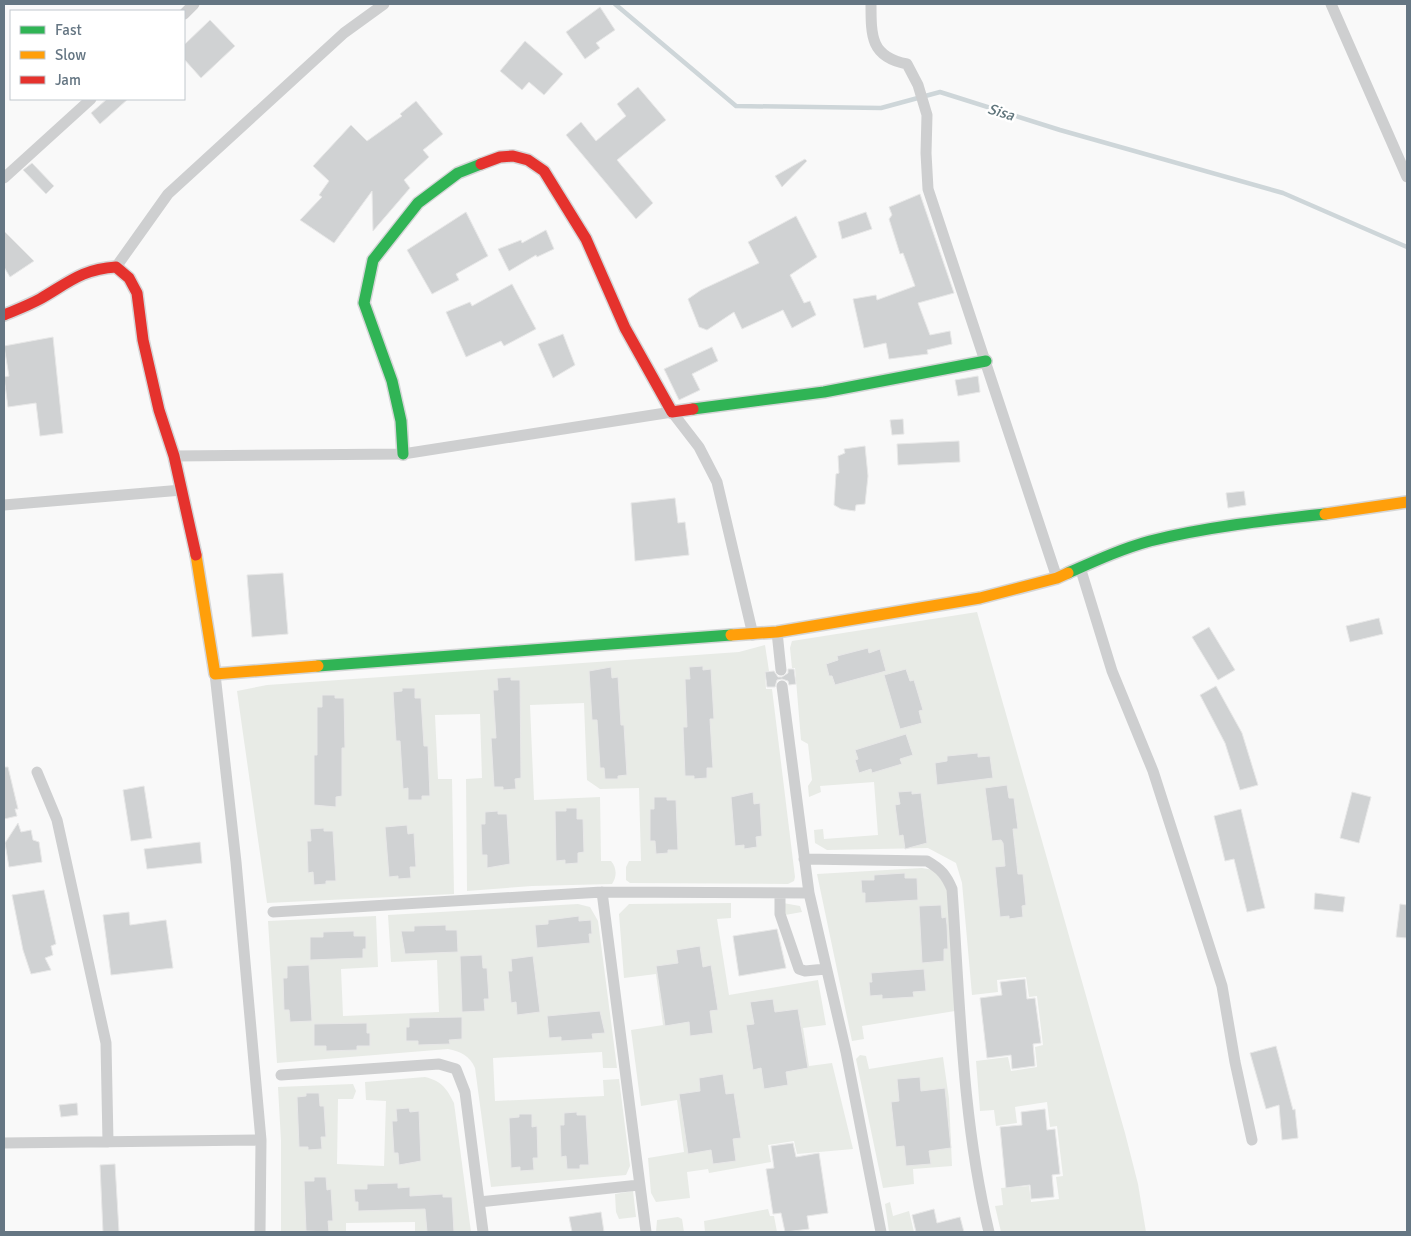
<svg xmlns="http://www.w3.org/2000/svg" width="1411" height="1236" font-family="Signika,sans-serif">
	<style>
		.green { fill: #e8ebe6 }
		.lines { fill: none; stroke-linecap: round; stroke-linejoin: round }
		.stream { stroke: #ced6d9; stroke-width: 4.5 }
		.building { fill: #d0d2d3; stroke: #e8e8e8 }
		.fast-casing { stroke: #d5d6d7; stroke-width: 14 }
		.slow-casing { stroke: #d5d6d7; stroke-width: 14 }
		.jam-casing { stroke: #d5d6d7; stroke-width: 14 }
		.street { stroke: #cecfd0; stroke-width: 11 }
		.fast { stroke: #30b455; stroke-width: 11 }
		.slow { stroke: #ff9f0a; stroke-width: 11 }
		.jam { stroke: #e5322d; stroke-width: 11 }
		.labels { text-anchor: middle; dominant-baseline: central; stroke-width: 5; stroke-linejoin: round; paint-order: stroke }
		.water-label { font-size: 15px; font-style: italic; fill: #60757c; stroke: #fff }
	</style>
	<rect width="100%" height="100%" fill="#f9f9f9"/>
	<path class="green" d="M977 612 1125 1133 1138 1184 1146 1232H1001L995 1206 1003 1205 1001 1188 1029 1186 1031 1202 1059 1199 1056 1177 1063 1176 1057 1126 1050 1127 1047 1102 1015 1107 1017 1123 996 1126 994 1110 980 1111 976 1061 1008 1057 1011 1071 1037 1067 1035 1047 1043 1045 1037 996 1029 997 1026 977 997 980 998 992 972 995 962 883 956 863 928 848 827 850 815 843 814 830 823 829 824 839 878 835 874 782 820 786 821 792 809 797 808 786 812 780 808 744 801 740 795 668H792L790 648 792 641Z
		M765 645 769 671 765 672 766 689H772L795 877 794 881 788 884 630 883 626 880V867L629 861H641L639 788 600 789 587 780 584 703 530 705 534 800 600 797 601 861H611C617 868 617 877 612 884L532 886 467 891 466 779 482 778 480 714 435 715 438 779H452L454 894 267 903 237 691 267 685 739 652Z
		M922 868 934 870 947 888 955 1011 862 1026 864 1039 852 1041 817 874Z
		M731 903V918L717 919 729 995 818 980 826 1025 803 1028 809 1066 832 1063 853 1149 797 1154 794 1141 768 1145 771 1162 709 1173 708 1169 687 1172 690 1198 656 1202 651 1193 648 1158 684 1152 677 1100 641 1106 631 1030 663 1025 656 974 624 978 619 914 629 904Z
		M783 903 800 906 802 912 785 915Z
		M578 904 590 907 598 921 617 1068H603L602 1052 493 1058 495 1101 604 1096 603 1080 619 1079 630 1166 626 1175 491 1187 475 1068C470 1056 460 1051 448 1049L277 1063 268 921 376 916 378 967 341 969 343 1016 439 1012 437 960 391 962 388 915Z
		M860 1055 866 1056 869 1069 943 1057 949 1099 952 1166 913 1169 914 1184 883 1188 856 1059Z
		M425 1077C442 1081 447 1089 454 1103L471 1232H415V1222L346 1223V1232H281V1141L278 1087 353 1084 356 1091 353 1099H338L337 1164 384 1166 386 1101 366 1100 365 1082Z
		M633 1191 636 1217 619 1219 616 1212 615 1194Z
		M890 1202 893 1216 909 1211 914 1232H889L885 1204Z
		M768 1209 770 1216H774L777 1232H705L704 1221Z
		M678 1217 682 1219 684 1232H656L657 1220Z"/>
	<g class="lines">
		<path class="stream" d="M615 4 736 106 881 108 940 92 1060 130 1283 193 1407 247"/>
	</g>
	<path class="building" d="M600 7 615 30 596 43 600 48 585 59 566 32Z
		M210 20 235 46 201 78 184 59V45Z
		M525 41 563 74 544 95 529 82 522 90 500 71Z
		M638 87 666 120 617 160 653 203 636 219 566 135 581 122 596 141 626 116 617 104Z
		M107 99H128L100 124 91 113Z
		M416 101 443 134 423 150 429 157 404 180 410 188 373 231 372 191 334 243 300 220 322 197 319 195 329 181 313 166 351 125 367 141 402 116 400 114Z
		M805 159 807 161 782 187 775 176Z
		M32 163 54 186 46 194 23 170Z
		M920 194 954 293 918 303 930 335 950 331 952 344 927 350 928 354 889 359 886 343 864 348 853 299 876 295 877 300 915 286 903 253 900 254 889 219 892 215 889 207Z
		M466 212 488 256 456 274 459 280 432 294 407 250Z
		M866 212 872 229 842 239 838 222Z
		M796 216 817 257 790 275 804 303 810 301 816 315 792 328 783 310 742 329 734 312 707 330 699 327 688 299 701 290 759 263 748 242Z
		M546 230 554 249 537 257 536 255 509 271 498 249 521 240 522 243Z
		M4 231 34 261 10 277 4 267Z
		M512 284 536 329 504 346 501 341 466 357 446 312 470 302 472 306Z
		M563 334 575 365 553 378 538 344Z
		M53 337 63 433 40 436 36 403 8 407 4 377 9 376 4 346Z
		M712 347 718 361 692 374 700 390 679 400 664 369Z
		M978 376 980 392 958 396 955 380Z
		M903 419 904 434 892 435 890 420Z
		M959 441 960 462 898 465 897 444Z
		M865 446 868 476 865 504 856 505 855 511 841 509 834 505 836 474 839 473 838 456 845 453 844 449Z
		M1244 491 1246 505 1228 508 1226 493Z
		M675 498 678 523 685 522 689 555 635 561 631 503Z
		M283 573 288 634 252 637 247 575Z
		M1379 618 1383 634 1350 642 1346 626Z
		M1209 627 1235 670 1218 680 1192 637Z
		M868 648 869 653 880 649 886 671 835 685 832 676H829L826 664 838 660 837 656Z
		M703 666V670L711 669 714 719H710L713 768H707V778L694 779V776H685L683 727H687L685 679H690L689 667Z
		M611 667 612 678 618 677 621 725H624L627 775 618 776V779H605L604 768H600L597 720H592L589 671Z
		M788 669H794L796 684 789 685 788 681 782 679 777 680 775 687H767L765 672 774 671 778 677H782L788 673Z
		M906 669 910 681 914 680 923 710 919 711 922 723 900 729 884 675Z
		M511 677V680H520L521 778 515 779 516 789 503 790V787H494L491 738H496L493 690H498L497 678Z
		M1216 686 1242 733 1258 785 1240 790 1225 743 1200 695Z
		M402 688H415V698H421L424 746H428L430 796H422V800H408V788L403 789 400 741H396L393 692 402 691Z
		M322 695H335V698H344L345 748H342V796L336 797V807L314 805V755H317V707H322Z
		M906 734 913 755 900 759 902 764 872 773 871 769 859 773 855 760 858 759 855 750Z
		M978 753V757L990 756 993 778 937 785 935 763 947 761V756Z
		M4 767H8L18 809H15L17 816 4 819Z
		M1007 785 1009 798H1014L1018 829H1013L1018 874H1023L1026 905 1022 906 1023 917 1009 919V916L1000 917 995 867 1005 866 1003 843 1001 840 992 841 985 788Z
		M144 786 152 838 131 841 123 790Z
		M912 791V794L921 793 927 843 905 849 903 835 899 836 895 805 900 804 898 792Z
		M753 792 754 804 760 803 762 836 756 837 757 847 744 849V845L735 846 731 797Z
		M1352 792 1371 797 1359 843 1340 838Z
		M654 797H667V800H676L678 850H668V853L656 854 655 841H650V809H654Z
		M566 808H577V819H583L584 852 578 853V863L565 864V860L556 861 555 811H566Z
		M1241 809 1265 908 1247 912 1234 859 1225 861 1214 816Z
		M498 811V814H507L510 864 487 868V855H482L481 824H485V812Z
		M18 823 21 832 31 830 33 840 39 842 42 862 9 867 5 843Z
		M407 825 408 834 414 833 416 867H410L411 878 398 879V876L389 877 385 827Z
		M324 828V831H333L336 881H326V884L314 885 313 872 308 873 307 841H311L310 829Z
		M200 842 202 863 147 869 144 849Z
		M905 873V878H917L918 900 865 903V893H862L861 880H874V875Z
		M44 890 56 944 51 946 53 955 45 958 51 970 31 974 23 950 12 895Z
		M1315 893 1345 897 1343 912 1314 909Z
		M1400 904 1407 905V938L1396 937Z
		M941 905 942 918 946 917 947 925 948 949H944V961L922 963 919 906Z
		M129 912 130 925 166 920 173 968 111 975 103 915Z
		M579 916V921L591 920 592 934H589L590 943 537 948 535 925 548 924V920Z
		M446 925V930H457L458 952 405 954 401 931H414V926Z
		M777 929 786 968 739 976 733 936Z
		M354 931V936H366V949H363V958L310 960V937H323V932Z
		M700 946 703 967 711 965 718 1010 710 1011 713 1033 690 1036 689 1022 665 1026 656 966 678 963 676 950Z
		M482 955 483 968H487L489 999H484L485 1011 462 1012 460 956Z
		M533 956 540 1012 517 1015 516 1002 511 1003 508 971H512L511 959Z
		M309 965 312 1021 290 1022 289 1010H284L283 978H287V966Z
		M924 969 926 991 913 992 914 997 882 999V995L870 996 869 982H872L871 973Z
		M1025 979 1027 999 1035 998 1041 1043 1033 1044 1035 1066 1012 1069 1011 1055 987 1058 980 998 1002 995 1000 982Z
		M773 999 775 1012 798 1009 808 1068 786 1072 788 1085 764 1089 761 1068 753 1070 746 1025 754 1024 750 1002Z
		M600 1011 605 1033 592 1034 593 1039 561 1041V1037L549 1038 547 1016Z
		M462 1017V1039L449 1040 450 1044 418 1045V1041H406V1027H409V1018Z
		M367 1023V1033H370V1046H357V1050L326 1051V1046H314V1024Z
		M1276 1046 1293 1110 1295 1109 1298 1138 1282 1140 1279 1105 1266 1109 1250 1053Z
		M723 1074 726 1094 734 1093 741 1138 733 1139 736 1161 713 1164 711 1150 688 1154 679 1094 700 1091 699 1078Z
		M920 1077 921 1091 945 1088 951 1148 929 1151 931 1164 906 1166 904 1146 896 1147 891 1102 899 1101 897 1079Z
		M306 1093H319L320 1106H324L326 1137H321L322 1149 308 1150V1147H299L297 1097 306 1096Z
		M77 1103 78 1115 61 1117 59 1105Z
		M409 1108 410 1112 419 1111 421 1161 399 1165 398 1153H394L392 1121H397L396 1109Z
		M1045 1109 1047 1130 1055 1129 1060 1174 1052 1175 1054 1197 1031 1199 1030 1185 1006 1188 1000 1127 1022 1125 1021 1112Z
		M577 1112V1115H586L589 1165H580V1169H567L566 1156 561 1157 560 1125H564V1113Z
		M519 1114H532V1127L537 1126 538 1158H533L534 1170 520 1171V1167L511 1168 509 1118 519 1117Z
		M793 1143 796 1157 819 1153 828 1213 807 1216 809 1229 785 1232 781 1213 773 1214 766 1169 774 1168 771 1146Z
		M115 1164 119 1232H103L100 1165Z
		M314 1177H326L327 1190 331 1189 333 1221H328L329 1232 306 1231 304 1181H314Z
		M398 1183V1188L410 1187V1196L443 1194V1197H452L454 1232H427L425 1209 358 1211V1202H355L354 1189H367V1184Z
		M934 1209 937 1223 960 1217 964 1232H916L912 1215Z
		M601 1212 604 1232H572L569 1217Z"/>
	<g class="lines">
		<g class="fast-casing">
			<path id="fast" d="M693 409 824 392 986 361
				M403 454 401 421 392 381 364 303 373 260 418 203 458 173 481 164
				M1068 573C1095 561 1121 549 1150 541 1206 527 1268 520 1325 514
				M318 666 731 635"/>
		</g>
		<g class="slow-casing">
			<path id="slow" d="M1325 514 1407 502
				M196 555 215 674 318 666
				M731 635 777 632 980 598 1057 578 1068 573"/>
		</g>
		<g class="jam-casing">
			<path id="jam" d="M481 164 500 157 513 156 528 160 544 171 586 239 625 328 672 412 693 409
				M4 315C16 310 29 305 40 299 68 283 82 269 116 267L129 278 137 293 143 340 159 410 174 456 196 555"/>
		</g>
		<path class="street" d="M871 4C871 37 871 57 907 64L918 85 927 115 926 153 928 189 1057 578
			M1331 4 1407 177
			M184 14 194 4
			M4 178 91 99
			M116 267 168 194 344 33 384 4
			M174 456 403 454 672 412 699 447 717 482 753 635
			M4 505 182 490
			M1080 567 1112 671 1153 771 1222 986 1235 1062 1252 1140
			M777 632 781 670
			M215 674 236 862 261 1140 260 1232
			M782 686 809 893 846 1052 881 1232
			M37 772 57 820 106 1043 108 1142
			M804 859 927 861C941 869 946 875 952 889 960 1004 962 1120 989 1232
			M602 892 646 1232
			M780 893V914L799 969 805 971 826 969
			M273 912 602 892 809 893
			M281 1075 439 1064 456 1069 465 1092 483 1232
			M4 1143 261 1140
			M479 1202 639 1185"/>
		<use href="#fast" class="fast"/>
		<use href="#slow" class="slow"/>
		<use href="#jam" class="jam"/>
	</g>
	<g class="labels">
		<g class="water-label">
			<text transform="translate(1001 112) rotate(17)">Sisa</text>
		</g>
	</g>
	<rect width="1411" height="1236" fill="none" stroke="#657683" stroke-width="10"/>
	<rect x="10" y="10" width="175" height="90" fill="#ffffff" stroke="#c1c8cd"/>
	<rect x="20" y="26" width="25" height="8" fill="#30b455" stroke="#c1c8cd"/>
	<text x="55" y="35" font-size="15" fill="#657683">Fast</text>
	<rect x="20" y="51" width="25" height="8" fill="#ff9f0a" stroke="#c1c8cd"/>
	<text x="55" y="60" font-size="15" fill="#657683">Slow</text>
	<rect x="20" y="76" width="25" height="8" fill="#e5322d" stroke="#c1c8cd"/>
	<text x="55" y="85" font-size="15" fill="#657683">Jam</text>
</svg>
